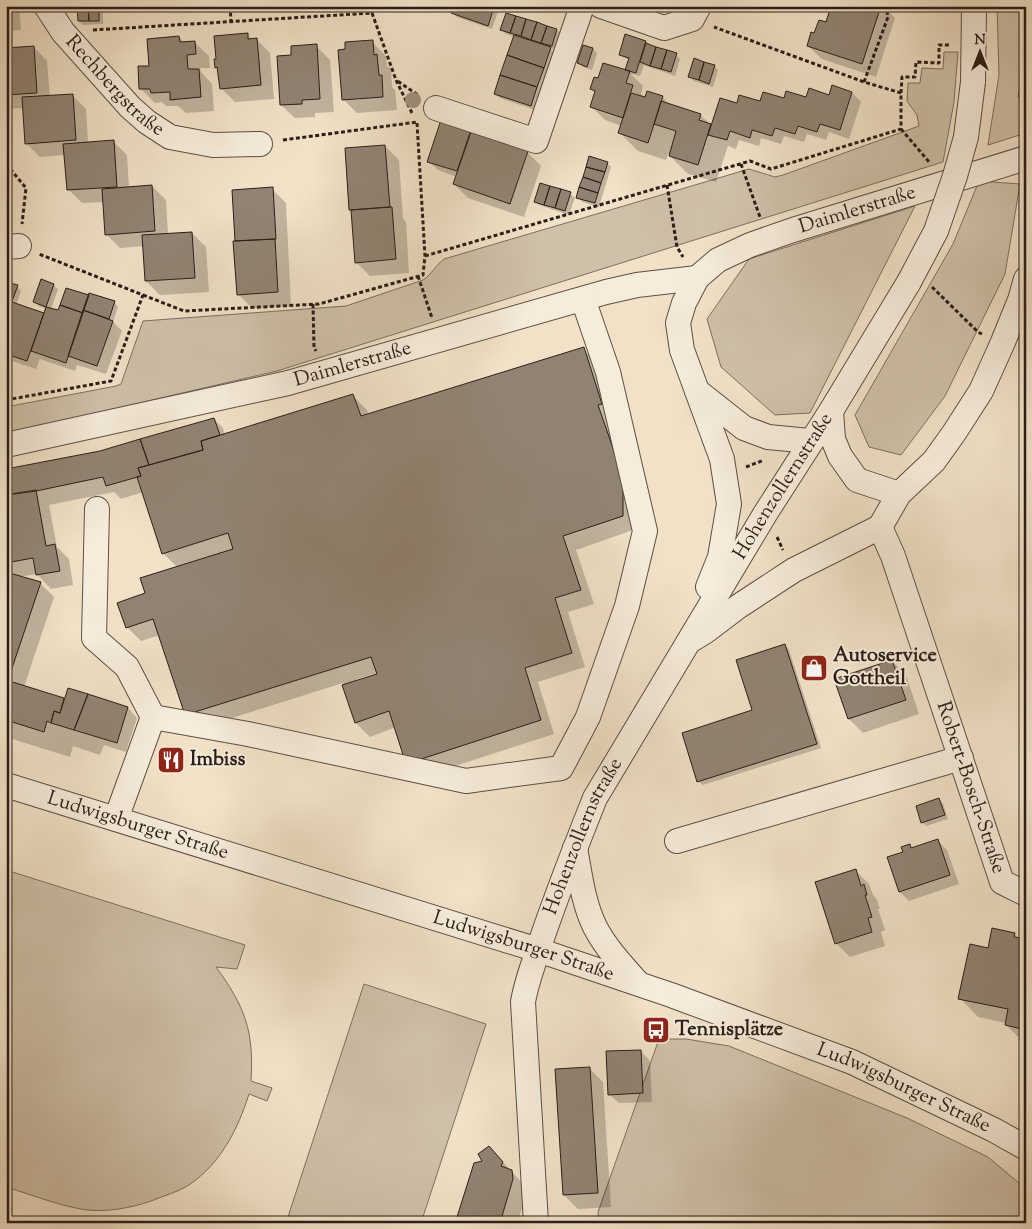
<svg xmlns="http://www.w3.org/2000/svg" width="1032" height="1229" font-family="'Sorts Mill Goudy',serif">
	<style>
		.green { fill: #cfc0a9; stroke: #7c6f60 }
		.shadow { fill: #0003; fill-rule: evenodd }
		.building { fill: #918373; stroke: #2a1e18 }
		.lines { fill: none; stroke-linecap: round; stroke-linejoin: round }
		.minor-casing { stroke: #5c4f44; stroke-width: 26 }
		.path { stroke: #2a1e18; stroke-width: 3; stroke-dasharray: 4 2.5; stroke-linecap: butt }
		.minor { stroke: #f6ecdb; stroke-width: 24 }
		.minor-bridge-casing { stroke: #5c4f44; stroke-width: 26; stroke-linecap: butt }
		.minor-bridge { stroke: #f6ecdb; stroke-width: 24 }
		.tree { fill: #9f917f }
		.labels { text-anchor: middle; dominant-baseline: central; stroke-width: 4; stroke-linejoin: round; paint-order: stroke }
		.street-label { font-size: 20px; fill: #2a1e18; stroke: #f6ecdb }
		.poi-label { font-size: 20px; font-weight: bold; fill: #2a1e18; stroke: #f6ecdb; text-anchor: start }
	</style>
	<rect width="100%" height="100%" fill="#f1e1c7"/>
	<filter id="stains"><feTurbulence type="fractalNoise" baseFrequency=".004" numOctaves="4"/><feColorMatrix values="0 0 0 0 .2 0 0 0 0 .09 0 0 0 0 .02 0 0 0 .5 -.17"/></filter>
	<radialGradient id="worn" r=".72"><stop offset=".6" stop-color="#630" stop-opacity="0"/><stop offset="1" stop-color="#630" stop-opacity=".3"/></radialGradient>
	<path class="green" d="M997 6H1026V62L1018 97 1026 95V133L988 145 999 75Z
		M944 52H958L954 102 943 162 277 371 6 434V407L116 386 121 384 143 321 346 306 423 280C432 274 436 265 444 259L749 169 775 177 783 175 919 126 917 115 907 101 908 83H920L922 68 943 69Z
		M979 181 1020 184 1005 274 945 396 901 455 869 447 855 415 953 244Z
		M915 206 810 413 775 415 721 367 707 319 749 259Z
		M6 870 245 945 237 969 216 967C245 1007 254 1030 251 1081L272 1088 267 1101 249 1094C238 1129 221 1163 189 1185 178 1192 163 1196 151 1201 131 1208 108 1212 87 1210 59 1206 33 1195 6 1187Z
		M364 984 486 1024 421 1223H286Z
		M659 1039H686L729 1046 907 1118 988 1157 1026 1189V1223H599L598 1212Z"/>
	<path class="shadow" d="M6 6 19 7 21 30 6 31Z
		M78 6H103V24L83 25 79 21Z
		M243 6H270V7L245 9Z
		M455 6H500L492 29 457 17 452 13Z
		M770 6H781L780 9Z
		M832 6H883L895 18 876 77 822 59 808 46 815 35 827 24Z
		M507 14 557 30 561 34 556 50 549 48 554 52 535 110 500 98 495 94 515 37 506 34 502 30Z
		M247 35 252 39H256L270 53 274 99 235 102 221 88 219 70 216 67Z
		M179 37 185 43H195L209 56 210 68H200L201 72 212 84 214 111 186 113 178 106H166L162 102 155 103 141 89 150 67Z
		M372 42 386 56 387 66 391 69 392 87 395 90 397 110 357 113 343 99Z
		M646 42 650 46 676 55 680 59 675 76 644 65 640 76 631 74 643 86 641 94 644 98 662 97 670 105 700 115 712 125 738 104 852 93 861 102 849 139 829 132 826 140 807 134 804 142 784 136 781 144 761 138 759 146 739 140 736 149 728 146 716 182 688 174 668 154 666 160 638 151 620 133 622 126 605 120 591 106 596 93 591 88 599 80 626 71 629 60 625 58 620 54Z
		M316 46 330 60 334 112 315 113V117L295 118 281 105 292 56Z
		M584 46 593 49 597 53 592 70 583 67 579 63Z
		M34 47 47 61 50 97 72 95 86 109 88 143 113 141 127 155 129 188 152 186 166 200 168 235 192 233 206 247 209 292 160 295 146 281 144 246 120 248 106 234 104 202 82 203 68 189 65 155 40 157 26 143 24 108 6 109V49Z
		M714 66 718 70 713 87 694 81 690 77Z
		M443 118 479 136 527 152 541 166 524 217 468 198 454 184 457 177 438 170 429 161Z
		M385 146 399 160 403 219 406 222 409 273 370 276 356 262 346 149Z
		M607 163 611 167 599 207 582 202 578 197Z
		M272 189 286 203 291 306 252 308 238 294Z
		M570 194 575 198 569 215 539 205 535 201Z
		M6 283 17 286 21 291 16 305 45 315 47 309 39 306 34 301 53 285 58 289 51 309 59 312 114 302 118 307 113 322 122 331 106 374 77 365 75 371 40 359 36 369 6 359V317L8 318 12 306 6 305Z
		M583 349 597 363 636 529 576 550 594 604 568 612 585 667 538 682 554 734 421 777 396 727 370 737 356 723 343 683 200 728 160 635 141 641 127 627 147 594 178 568 163 553 143 492 121 499 114 492 49 505 57 547 69 559 73 585 51 589 37 574 18 577 40 583 54 597 24 687 65 700 68 689 128 708 137 718 126 752 104 745 100 755 73 746 70 757 6 737V573L8 574 6 572V470L100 453 214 419 223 428 225 435 353 396 367 410 369 415ZM378 673 379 675 357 682V679Z
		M785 645 789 650 821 748 703 785 698 781 754 711Z
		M892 661 906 675 919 714 863 733 849 719 836 680Z
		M939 800 943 804 948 819 926 826 922 822Z
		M938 841 947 850 959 884 909 901 900 892 904 853 910 846 913 849Z
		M855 870 869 884 873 895 877 900 880 909H878L885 930 881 932 885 946 850 957 836 943Z
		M1014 934 1020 939 1026 940V1044L1006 1025V1023L978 1017 960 998 989 949Z
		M641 1051 650 1061 652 1102 619 1103 609 1094Z
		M589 1068 603 1082 611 1207 578 1209 564 1195 556 1070Z
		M489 1147 525 1186 527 1194 517 1223H464Z"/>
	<path class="building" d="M77 6H88L89 21H78Z
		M88 6H99V21H89Z
		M453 6H493L494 7 488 26 451 13Z
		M831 6H881L862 64 807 46 811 32 814 33 819 20 826 22Z
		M506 13 516 16 510 33 500 30Z
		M516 16 526 19 521 36 510 33Z
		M526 19 537 22 531 40 521 36Z
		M537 22 547 26 541 43 531 40Z
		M547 26 557 29 552 46 541 43Z
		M248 33V39L257 38 261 85 220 89 217 67 215 68 214 59H216L214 36Z
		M625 34 646 41 636 73 625 70 629 58 619 55Z
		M514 35 551 47 544 68 507 55Z
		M179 36 180 42 195 41 196 54 187 55 188 69H199L201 97 170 100V92L151 93 150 89H139L138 66H149L147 39Z
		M373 40 374 55 377 54 379 75H382L383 97 342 100 338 50 345 49V42Z
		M646 43 656 47 650 66 640 62Z
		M317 44 320 99 302 100V104L280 105 277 56 291 55V46Z
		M583 45 593 48 587 67 577 63Z
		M34 46 37 93 6 95V48Z
		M656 47 667 50 661 69 650 66Z
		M667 50 677 53 671 72 661 69Z
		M507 55 544 68 537 87 500 75Z
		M694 58 704 62 699 80 688 77Z
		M704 62 715 65 709 84 699 80Z
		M603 63 630 71 626 83 633 85 623 118 590 107 595 91 590 89 594 77 598 78Z
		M500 75 537 87 531 106 494 94Z
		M832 85 852 92 840 130 820 124 817 132 798 126 795 134 775 128 772 136 752 130 750 138 730 131 727 140 708 135 720 98 737 103 739 95 760 101 763 92 784 98 786 91 806 97 809 88 829 95Z
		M647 91 663 96 648 143 618 133 631 93 645 97Z
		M73 94 76 140 25 144 22 97Z
		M661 101 701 114 699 120 711 124 698 165 669 156 676 131 654 124Z
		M442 117 472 127 457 171 427 162Z
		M471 132 528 151 510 204 453 184Z
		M114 140 117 187 67 190 63 144Z
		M385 145 390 207 349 210 345 148Z
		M589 156 608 162 605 172 586 167Z
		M586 167 605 172 601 183 583 177Z
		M583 177 601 183 598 193 579 187Z
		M540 183 550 186 544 205 534 202Z
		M152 185 155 231 105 235 102 189Z
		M550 186 561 189 555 208 544 205Z
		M273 187 276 239 235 241 232 190Z
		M579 187 598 193 595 203 576 198Z
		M561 189 571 192 565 211 555 208Z
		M390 207H392L396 259 355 263 351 210Z
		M192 232 195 278 145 281 142 235Z
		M275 239 278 292 237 295 233 241Z
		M41 279 54 284 46 307 33 302Z
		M6 282 18 285 11 304 6 303Z
		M66 288 89 295 83 313 60 305Z
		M89 293 115 301 109 319 83 310Z
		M12 302 44 313 27 361 6 354V319Z
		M60 305 83 313 66 363 31 351 46 307 58 310Z
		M83 310 113 321 97 366 68 356Z
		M584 347 602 404 598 405 616 457 623 489V516L563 536 581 590 555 598 572 653 525 668 541 720 406 764 389 711 355 723 342 685 377 674 371 657 185 715 153 619 126 628 117 603 145 593 140 578 233 549 228 533 162 554 137 477 141 476 138 468 203 450 201 441 353 394 361 416Z
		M214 418 220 435 201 441 203 450 149 465 140 439Z
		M140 439 149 465 138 468 141 476 106 486 103 477 36 491 6 495V469L100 451Z
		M36 490 46 546 55 544 60 571 36 575 33 558 6 563V495Z
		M6 572 41 582 8 680H6Z
		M785 644 817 744 697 782 682 733 752 710 736 660Z
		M892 660 906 700 848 719 834 679Z
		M6 680 64 698 60 713 54 711 51 723 47 721 44 732 6 720Z
		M68 688 88 694 74 730 51 723 54 711 60 713Z
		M88 694 128 707 117 743 74 730Z
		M939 798 945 815 921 823 916 806Z
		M938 839 950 875 899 892 887 857 903 852 901 847 910 844 911 848Z
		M856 869 861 886 864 884 867 895H865L872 917 868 918 872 932 835 944 815 882Z
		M992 928 1015 933 1014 937 1026 939V1043L1020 1040 1022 1029 1005 1025 1008 1009 958 999 970 944 988 948Z
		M641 1050 643 1093 608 1095 606 1051Z
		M590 1067 598 1193 563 1195 555 1069Z
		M489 1146 503 1162 501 1166 512 1170 513 1179 500 1223H459H462L457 1217 474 1163 482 1161 478 1154Z"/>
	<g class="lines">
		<g class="minor-casing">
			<g id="minor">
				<path id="s1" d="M46 6 63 32 130 107 147 122 170 137 213 145 260 144"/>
				<path d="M601 6 664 28 692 19 699 6"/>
				<path d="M973 82 974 6"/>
				<path d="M436 108 536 141 582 6"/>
				<path d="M6 247 19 246"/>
				<path d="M697 391 744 428 768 437 810 441"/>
				<path d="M831 411 833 439 840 456 857 480 899 494"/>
				<path id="s2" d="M6 445 288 383 606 292 637 285 697 278"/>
				<path d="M97 509 94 638 127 667 153 717"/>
				<path id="s3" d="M880 527 893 556 1002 882 1026 894"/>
				<path id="s4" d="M708 587 720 557 729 504 722 459 682 350 678 323 684 303 697 278 718 260 750 245 793 230 1026 158"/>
				<path d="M693 639 706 631 739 606 794 570 880 527 899 494 934 461 954 433 981 391 1003 342 1020 300 1026 279"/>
				<path id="s5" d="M6 785 538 950 671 995 852 1062 994 1130 1026 1148"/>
				<path d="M116 819 153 717 248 734 466 781 561 768 588 717 627 606 645 531 608 372 583 299"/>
				<path d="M677 841 961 758"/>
				<path d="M575 848C580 874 583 903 595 927 606 948 621 964 637 982"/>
				<path id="s6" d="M536 1223 523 1002C526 984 532 968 538 950 555 899 575 848 595 798L765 514 831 411 909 282"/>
			</g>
		</g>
		<path class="path" d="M230 6 231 21
			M372 13 396 80
			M93 30 372 13 371 6
			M864 82 888 17 886 6
			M901 93 902 77H915L916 62 939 63V45H950
			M412 113 396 80 418 95
			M901 129 930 163
			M283 140 417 122
			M6 164 26 188 22 224
			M741 164 760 217
			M667 185 677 247 683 257
			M425 256 750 161 771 169 901 129V93L864 82 714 27
			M418 276 432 318
			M932 287 978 332 982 334
			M143 295 184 311 319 304 423 275 425 256 417 123
			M313 304 314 347 316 351
			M6 400 111 381 143 295 39 254
			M746 467 764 460
			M777 537 783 550"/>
		<use href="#minor" class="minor"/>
		<g class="minor-bridge-casing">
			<path id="minor-bridge" d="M909 282 936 231 955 176 966 137 973 82"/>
		</g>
		<use href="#minor-bridge" class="minor-bridge"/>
	</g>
	<circle class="tree" cx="413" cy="100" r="8"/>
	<defs>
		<g id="shop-square" transform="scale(1.4375)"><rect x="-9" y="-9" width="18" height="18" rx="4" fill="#8f2418" stroke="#f6ecdb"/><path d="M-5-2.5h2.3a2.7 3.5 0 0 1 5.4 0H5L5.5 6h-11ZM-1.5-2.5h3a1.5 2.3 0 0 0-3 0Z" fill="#fff"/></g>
		<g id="restaurant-square" transform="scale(1.4375)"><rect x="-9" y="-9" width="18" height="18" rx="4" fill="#8f2418" stroke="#f6ecdb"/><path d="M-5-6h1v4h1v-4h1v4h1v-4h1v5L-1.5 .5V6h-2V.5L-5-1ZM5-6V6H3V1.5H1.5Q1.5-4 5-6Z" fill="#fff"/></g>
		<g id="bus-square" transform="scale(1.4375)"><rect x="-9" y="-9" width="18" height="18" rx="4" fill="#8f2418" stroke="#f6ecdb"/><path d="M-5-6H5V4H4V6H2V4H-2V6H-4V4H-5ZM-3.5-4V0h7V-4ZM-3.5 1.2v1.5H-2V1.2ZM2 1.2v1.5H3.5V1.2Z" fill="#fff"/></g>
	</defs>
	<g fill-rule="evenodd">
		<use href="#shop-square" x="814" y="668"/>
		<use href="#restaurant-square" x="171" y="760"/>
		<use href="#bus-square" x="656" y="1030"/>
	</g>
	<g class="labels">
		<g class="street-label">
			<text stroke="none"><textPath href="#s1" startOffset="106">Rechbergstraße</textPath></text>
			<text stroke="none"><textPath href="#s4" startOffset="500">Daimlerstraße</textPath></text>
			<text stroke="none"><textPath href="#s2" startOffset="356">Daimlerstraße</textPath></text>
			<text stroke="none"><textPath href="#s6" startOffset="802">Hohenzollernstraße</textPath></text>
			<text stroke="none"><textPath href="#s3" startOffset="276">Robert-Bosch-Straße</textPath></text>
			<text stroke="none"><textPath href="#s5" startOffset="138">Ludwigsburger Straße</textPath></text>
			<text stroke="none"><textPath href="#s6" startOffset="398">Hohenzollernstraße</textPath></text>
			<text stroke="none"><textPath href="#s5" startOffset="542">Ludwigsburger Straße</textPath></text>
			<text stroke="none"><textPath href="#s5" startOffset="948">Ludwigsburger Straße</textPath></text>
		</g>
		<g class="poi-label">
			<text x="833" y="656">Autoservice<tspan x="833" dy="23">Gottheil</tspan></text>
			<text x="190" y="760">Imbiss</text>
			<text x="675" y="1030">Tennisplätze</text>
		</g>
	</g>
	<rect width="1032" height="1229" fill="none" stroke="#f1e1c7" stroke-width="25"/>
	<rect x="8" y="8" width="1017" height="1214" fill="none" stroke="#2a1e18" stroke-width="2.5"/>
	<rect x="12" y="12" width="1007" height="1204" fill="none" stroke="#2a1e18"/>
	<g transform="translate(980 52)" stroke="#f6ecdb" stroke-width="4" paint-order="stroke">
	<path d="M0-4L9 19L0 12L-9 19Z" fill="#2a1e18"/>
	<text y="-8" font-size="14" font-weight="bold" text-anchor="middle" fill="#2a1e18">N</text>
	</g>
	<rect width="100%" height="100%" filter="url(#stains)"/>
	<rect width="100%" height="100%" fill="url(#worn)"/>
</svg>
